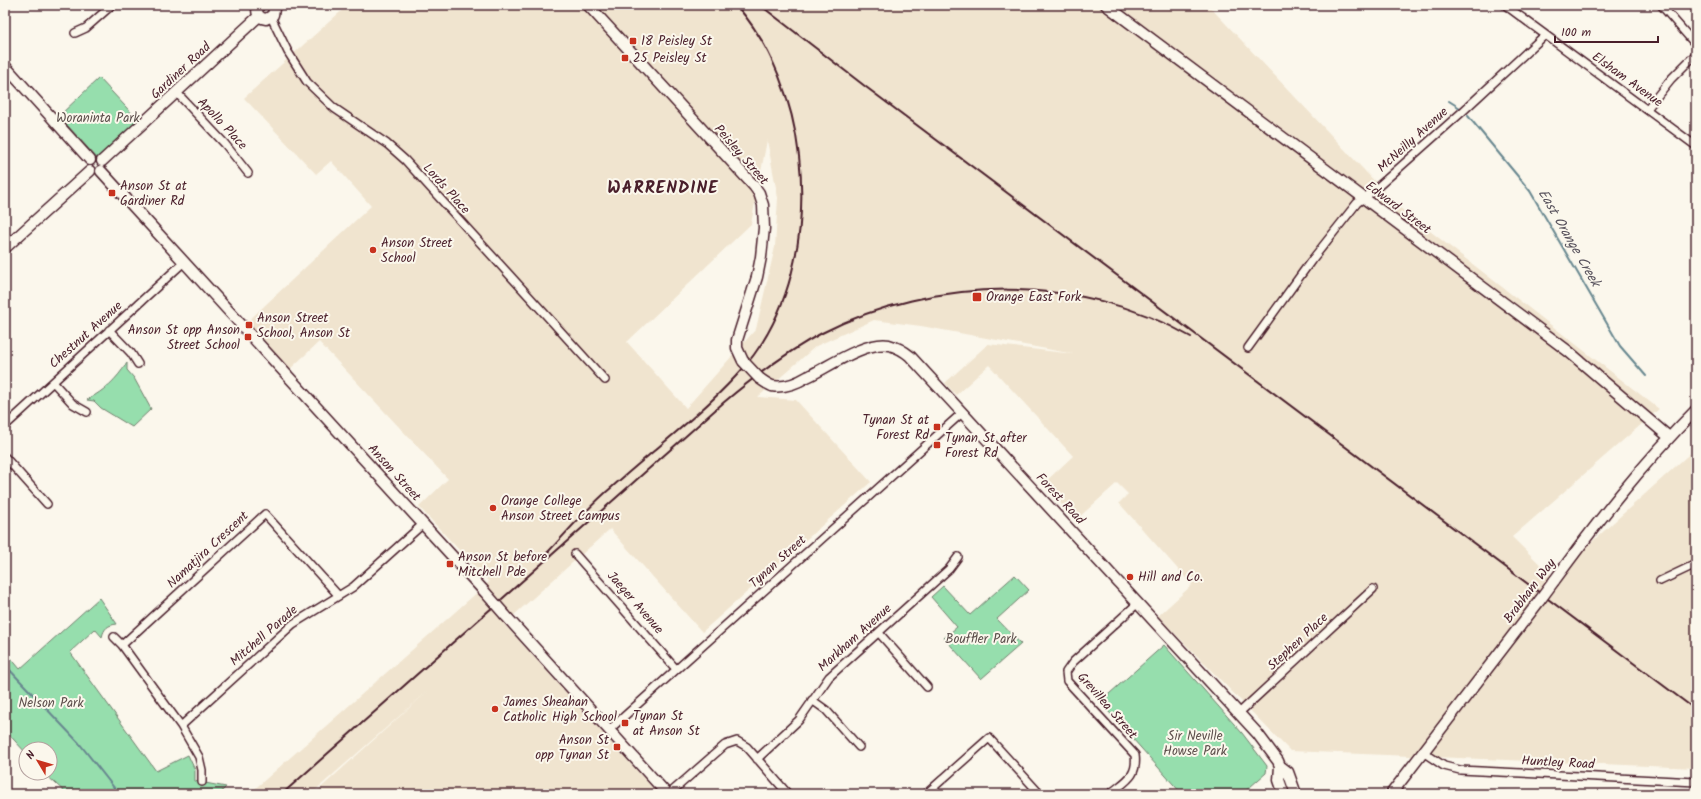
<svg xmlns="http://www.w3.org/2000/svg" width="1701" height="799" font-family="Kalam,sans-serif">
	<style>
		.built { fill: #f0e4cf; fill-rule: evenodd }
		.green { fill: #96dead; stroke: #707e6c }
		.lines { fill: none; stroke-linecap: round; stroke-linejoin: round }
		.stream { stroke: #67878f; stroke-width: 2 }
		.street-casing { stroke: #4a1f2b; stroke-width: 10 }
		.secondary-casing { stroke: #4a1f2b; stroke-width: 13 }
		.street { stroke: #fbf7ec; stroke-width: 7 }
		.secondary { stroke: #fbf7ec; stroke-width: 10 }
		.rail { stroke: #4a1f2b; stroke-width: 2 }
		.secondary-bridge-casing { stroke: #4a1f2b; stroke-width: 13; stroke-linecap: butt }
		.secondary-bridge { stroke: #fbf7ec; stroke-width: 10 }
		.poi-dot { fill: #c8321e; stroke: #fbf7ec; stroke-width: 1.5 }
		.labels { text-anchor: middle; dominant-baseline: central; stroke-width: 4; stroke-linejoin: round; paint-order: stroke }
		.poi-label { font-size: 13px; fill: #4a1f2b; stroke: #fbf7ec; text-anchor: start }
		.street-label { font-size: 13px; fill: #4a1f2b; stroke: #fbf7ec }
		.park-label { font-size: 13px; fill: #5d4f4c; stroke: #fbf7ec }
		.water-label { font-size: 14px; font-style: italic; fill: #59535d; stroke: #fbf7ec }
		.district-label { font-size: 17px; font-weight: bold; letter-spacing: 1px; fill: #4a1f2b; stroke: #fbf7ec }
	</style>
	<rect width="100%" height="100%" fill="#fbf7ec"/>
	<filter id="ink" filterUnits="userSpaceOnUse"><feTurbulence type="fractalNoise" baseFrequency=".025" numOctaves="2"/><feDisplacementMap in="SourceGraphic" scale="8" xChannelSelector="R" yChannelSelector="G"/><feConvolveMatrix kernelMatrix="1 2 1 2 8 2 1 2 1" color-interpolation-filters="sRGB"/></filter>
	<g filter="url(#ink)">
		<path class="built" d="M348 5H1208L1399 207 1659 409 1512 537 1553 577 1696 448V768L1290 751 1158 616 1192 585 1119 503 1128 494 1117 483 1076 520 1043 484 1073 456 989 365 956 395 945 383 988 344 1074 354 921 326 874 320 816 346 758 397 796 400 871 482 702 632 610 529 504 624 658 794H314L429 690 311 794H249L489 582 419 507 448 479 319 342 289 370 245 324 371 206 331 161 316 174 244 98ZM767 140 778 198 775 247 756 329 686 408 627 342 751 224Z"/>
		<path class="green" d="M99 78 138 120 97 158 59 116Z
			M127 363V370L134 378 151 409 132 427 101 408 94 401 87 400C106 389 115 381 127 363Z
			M1015 575 1029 590 997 619 1021 644 981 679 944 638 957 627 931 597 943 586 970 615Z
			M99 598 117 624C108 625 104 628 102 637L95 629 70 652 156 771 188 755 195 770V781L226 787 219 794H67L44 773H50V749H26V753L5 730V651L20 669Z
			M1164 645 1242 733 1267 766 1266 773 1242 794H1182L1100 702Z
			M1450 791H1503L1543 794H1446Z"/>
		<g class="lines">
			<path class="stream" d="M1449 101 1460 108
				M1468 116 1530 191 1620 346 1646 376
				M1692 425 1696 434
				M5 665 79 743 119 794"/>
			<g class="street-casing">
				<path id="street" d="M1505 5 1696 146
					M1661 5 1696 45
					M271 17 288 52 307 82 334 108 387 144 405 160 605 380
					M75 33 86 28 112 5
					M177 93 225 144 248 173
					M1647 109 1671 79 1696 54
					M109 330 131 353 138 364
					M1248 348 1311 261 1357 203 1372 192 1462 112 1545 35
					M53 382 73 404 87 412
					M5 426 184 262
					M5 457 47 504
					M575 554 676 669
					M1660 581 1696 564
					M879 633 927 687
					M114 637 122 645
					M812 700 826 710 859 747
					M1239 713 1373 589
					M181 726 293 624 353 587 423 524
					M609 730 963 412
					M1423 752 1444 766 1460 770 1696 782
					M757 759 799 720 829 677 949 569 958 557
					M202 782V770L199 757 181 726 122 645 265 514 338 595
					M669 794 725 745 737 741 747 747 788 794
					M926 794 989 738 1040 794
					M1110 794C1125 781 1138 777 1135 755L1067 681 1066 672 1073 662 1138 603"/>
			</g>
			<g class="secondary-casing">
				<path id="secondary" d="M259 5C255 12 258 18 266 19L273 15 274 9 272 5
					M588 5 754 186 759 193 763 205 764 228 761 257 757 277 737 340V348L743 361
					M1106 5 1568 351 1669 437
					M5 66 90 160
					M102 161 259 16
					M101 171 484 591
					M5 248 90 171
					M759 378C763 381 767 384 772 386 784 388 797 383 807 377 828 367 865 341 889 345 897 347 904 351 910 356L1257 733 1278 761 1280 766 1279 780 1284 794
					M1554 581C1598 521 1643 463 1696 410
					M505 615 667 794
					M1280 766 1288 772 1296 794
					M1391 794 1540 600"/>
			</g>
			<use href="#street" class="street"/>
			<use href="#secondary" class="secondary"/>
			<path class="rail" d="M760 5 866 87 1696 710
				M547 553C568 531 588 507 612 487 653 450 698 417 736 376 791 319 808 233 799 156 793 103 772 45 736 5
				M282 794 723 403C754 377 786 352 822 333 934 276 1081 273 1191 337"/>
			<g class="secondary-bridge-casing">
				<path id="secondary-bridge" d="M743 361 759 378
					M484 591 505 615
					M1540 600 1554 581"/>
			</g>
			<use href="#secondary-bridge" class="secondary-bridge"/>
		</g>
	</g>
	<g class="poi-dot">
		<rect x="629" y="37" width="8" height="8" rx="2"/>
		<rect x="621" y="54" width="8" height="8" rx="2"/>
		<rect x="108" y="189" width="8" height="8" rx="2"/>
		<circle cx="373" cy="250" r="4"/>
		<rect x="972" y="292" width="10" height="10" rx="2"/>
		<rect x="245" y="321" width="8" height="8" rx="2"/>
		<rect x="244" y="333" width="8" height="8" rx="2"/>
		<rect x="933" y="423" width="8" height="8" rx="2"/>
		<rect x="933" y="441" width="8" height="8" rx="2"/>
		<circle cx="493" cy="508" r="4"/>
		<rect x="446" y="560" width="8" height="8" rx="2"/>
		<circle cx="1130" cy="577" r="4"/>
		<circle cx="495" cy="709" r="4"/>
		<rect x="621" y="719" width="8" height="8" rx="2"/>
		<rect x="613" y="743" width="8" height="8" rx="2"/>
	</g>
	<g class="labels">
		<g class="poi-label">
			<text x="641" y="41">18 Peisley St</text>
			<text x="633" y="58">25 Peisley St</text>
			<text x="120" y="186">Anson St at<tspan x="120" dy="15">Gardiner Rd</tspan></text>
			<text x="381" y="243">Anson Street<tspan x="381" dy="15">School</tspan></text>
			<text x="986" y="297">Orange East Fork</text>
			<text x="257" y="318">Anson Street<tspan x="257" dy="15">School, Anson St</tspan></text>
			<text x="240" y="330" text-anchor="end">Anson St opp Anson<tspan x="240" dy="15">Street School</tspan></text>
			<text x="929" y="420" text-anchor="end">Tynan St at<tspan x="929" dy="15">Forest Rd</tspan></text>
			<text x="945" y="438">Tynan St after<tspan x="945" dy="15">Forest Rd</tspan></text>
			<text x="501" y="501">Orange College<tspan x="501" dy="15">Anson Street Campus</tspan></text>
			<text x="458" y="557">Anson St before<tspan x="458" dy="15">Mitchell Pde</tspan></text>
			<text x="1138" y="577">Hill and Co.</text>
			<text x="503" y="702">James Sheahan<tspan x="503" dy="15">Catholic High School</tspan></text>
			<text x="633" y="716">Tynan St<tspan x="633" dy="15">at Anson St</tspan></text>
			<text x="609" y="740" text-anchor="end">Anson St<tspan x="609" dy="15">opp Tynan St</tspan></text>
		</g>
		<g class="street-label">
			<text transform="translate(181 71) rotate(-43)">Gardiner Road</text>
			<text transform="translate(1627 80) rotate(36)">Elsham Avenue</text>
			<text transform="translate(222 124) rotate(47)">Apollo Place</text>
			<text transform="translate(1413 140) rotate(-42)">McNeilly Avenue</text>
			<text transform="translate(741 155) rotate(49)">Peisley Street</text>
			<text transform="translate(446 189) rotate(48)">Lords Place</text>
			<text transform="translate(1398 208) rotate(37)">Edward Street</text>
			<text transform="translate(86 335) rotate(-42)">Chestnut Avenue</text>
			<text transform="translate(394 473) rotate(48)">Anson Street</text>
			<text transform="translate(1060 499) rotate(47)">Forest Road</text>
			<text transform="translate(208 550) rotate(-43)">Namatjira Crescent</text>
			<text transform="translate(778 562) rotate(-42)">Tynan Street</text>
			<text transform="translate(1530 591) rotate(-53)">Brabham Way</text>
			<text transform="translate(635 603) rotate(49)">Jaeger Avenue</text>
			<text transform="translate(264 636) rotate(-41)">Mitchell Parade</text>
			<text transform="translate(855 638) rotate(-42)">Markham Avenue</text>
			<text transform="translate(1298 642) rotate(-43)">Stephen Place</text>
			<text transform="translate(1107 706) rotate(49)">Grevillea Street</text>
			<text transform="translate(1558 763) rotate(3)">Huntley Road</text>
		</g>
		<g class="park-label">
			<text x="98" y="118">Woraninta Park</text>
			<text x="981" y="639">Bouffler Park</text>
			<text x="51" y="703">Nelson Park</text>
			<text x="1195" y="736">Sir Neville<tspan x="1195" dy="15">Howse Park</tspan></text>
		</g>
		<g class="water-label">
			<text transform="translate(1569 238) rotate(60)">East Orange Creek</text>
		</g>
		<g class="district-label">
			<text x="663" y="188">WARRENDINE</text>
		</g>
	</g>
	<rect width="1701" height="799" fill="none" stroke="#fbf7ec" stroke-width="20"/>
	<rect x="10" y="10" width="1681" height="779" fill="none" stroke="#4a1f2b" stroke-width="1.5" filter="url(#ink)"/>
	<g transform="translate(38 761) rotate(308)"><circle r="19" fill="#fbf7ec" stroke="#b4a19f"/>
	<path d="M0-3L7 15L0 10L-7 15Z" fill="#c8321e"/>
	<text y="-6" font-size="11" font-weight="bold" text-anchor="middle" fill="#4a1f2b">N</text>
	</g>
	<path d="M1555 36v6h103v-6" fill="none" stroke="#4a1f2b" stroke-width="2"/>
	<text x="1561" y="36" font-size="12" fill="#4a1f2b" stroke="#fbf7ec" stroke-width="3" paint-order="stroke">100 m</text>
</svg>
